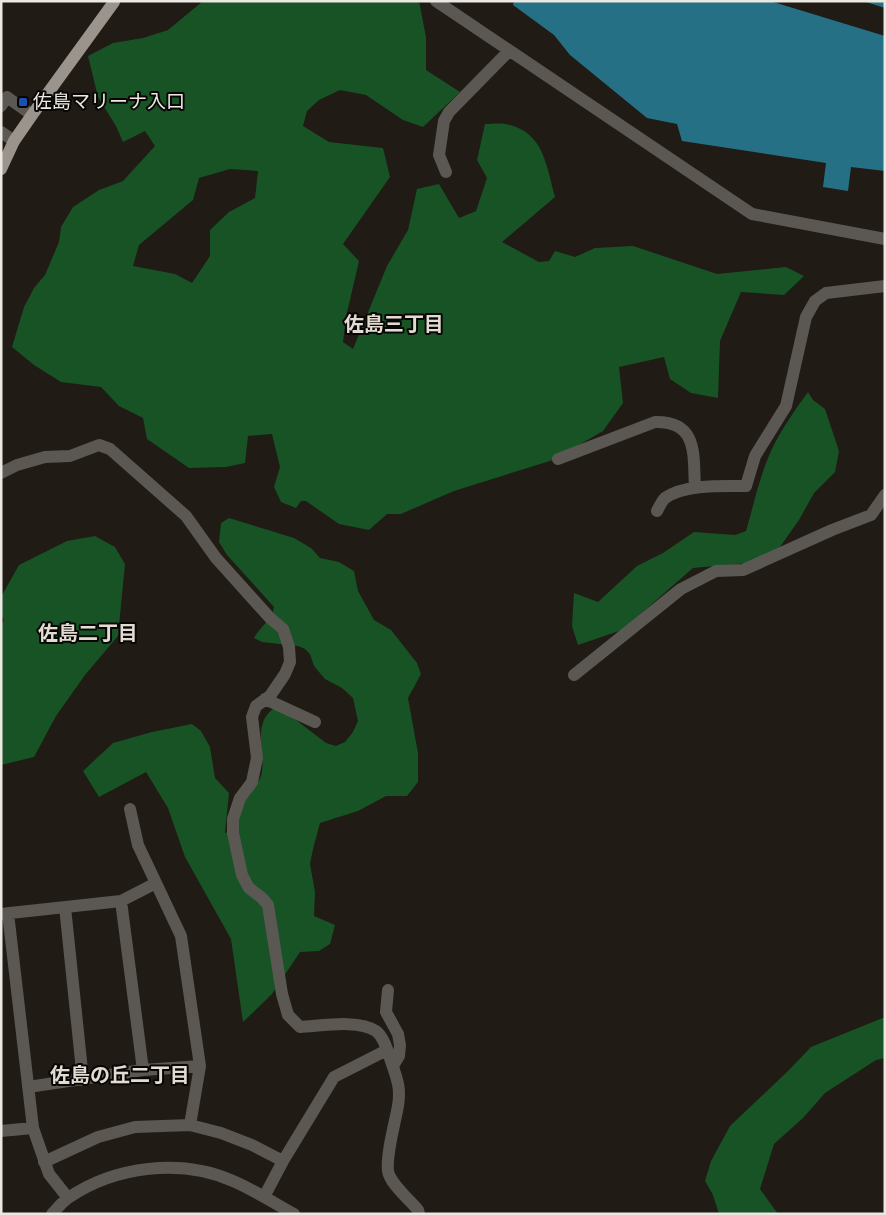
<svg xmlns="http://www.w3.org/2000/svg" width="886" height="1215" font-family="Spectral,'Noto Sans JP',serif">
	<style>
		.forest { fill: #175324; fill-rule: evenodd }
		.water { fill: #267085 }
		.pier { fill: #201b14 }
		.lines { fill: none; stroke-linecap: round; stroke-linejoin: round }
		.minor { stroke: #5b5854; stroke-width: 12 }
		.major { stroke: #9b948d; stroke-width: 12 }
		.transit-dot { fill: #1a4fb4; stroke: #080604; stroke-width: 2 }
		.labels { text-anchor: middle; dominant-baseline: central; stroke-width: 4; stroke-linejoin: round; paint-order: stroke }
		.poi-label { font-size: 19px; fill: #ebe7e2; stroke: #080604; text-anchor: start }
		.neighbourhood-label { font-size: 20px; font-weight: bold; fill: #e2dbd1; stroke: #080604 }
	</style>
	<rect width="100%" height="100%" fill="#201b14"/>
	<path class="forest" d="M203 1H419L426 37V70L460 92 423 127 403 120 366 95 340 90 319 100 307 111 303 126 329 142 383 148 390 177 343 244 359 261 346 317 343 342 353 349 387 266 408 230 417 189 439 184 459 218 476 211 487 178 477 160 485 124C491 124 499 123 505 124 544 131 546 165 555 197L502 242 539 262 549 261 555 251 575 257 595 248 633 246 717 274 786 267 804 276 784 295 741 292 720 341 718 398 691 393 670 379 664 357 619 367 623 403 603 431 553 460 454 491 401 514H387L369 530 339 524 306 501H301L296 508 281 502 274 487 280 467 272 434 248 436 245 463 226 467 189 468 147 439 143 418 119 406 101 387 61 382 34 365 12 347 24 307 34 288 45 275 59 242 61 227 73 207 99 190 123 181 155 146 145 131 123 142 116 126 98 97 88 56 113 43 143 38 168 30ZM230 169 258 171 255 198 229 212 210 230V256L192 283 175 274 133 266 139 245 193 200 199 178Z
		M808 392 813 400 825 409 839 451 835 472 814 493 799 520 770 561 693 568 622 630 578 645 572 626 574 593 598 602 637 566 663 553 694 532 735 535 746 531C754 504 760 474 772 449 782 428 795 410 808 392Z
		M229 518 294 538 311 548 320 558 339 562 354 571 358 591 374 620 391 630 417 663 421 674 408 698 418 753V782L407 796H386L358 811 320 823 313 849 310 864 315 892 314 916 335 925 330 944 319 951 300 952 272 994 243 1022 231 939 185 857 168 808 146 772 99 797 83 771 113 743 152 732 192 724 201 731 210 747 215 778 229 793 225 833 232 831C236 821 239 808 245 798 250 790 258 785 261 776 267 756 251 725 273 709L283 710 326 743 336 746 345 742 353 732 358 721 353 698 342 688 325 679 314 666 310 654 305 649 298 646 262 642 254 638C259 628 273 618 274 607L227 555 219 542 221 523Z
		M95 536 115 547 125 564 118 636 85 675 56 716 34 757 1 765V625L4 620 1 615V597L19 565 67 541Z
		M885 1017V1058L876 1060 825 1093 803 1118 774 1144 760 1189 778 1214H719L713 1195 705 1181 711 1161 730 1126 789 1070 811 1047Z"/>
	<path class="water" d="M514 1H885V171L851 167 848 191 823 187 826 163 682 141 677 124 647 118 570 55 554 35 513 5Z"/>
	<path class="pier" d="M770 1H863L885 8V36Z"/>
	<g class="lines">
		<path class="minor" d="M436 1 752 214 885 239
			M1 106 7 97 32 115
			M1 132 14 141
			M446 172 439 155 444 121 449 112 509 51
			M558 459 655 422C699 421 693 456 695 488
			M1 473 17 465 45 457 70 456 99 445 110 449 186 516 216 558 270 618 283 629 289 647 290 662 285 674 270 696 256 706 252 717 257 758 252 782 240 798 233 819V833L242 875 249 888 262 898 268 905 282 994 288 1015 300 1027C321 1026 358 1019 376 1031 384 1037 388 1052 391 1061 397 1079 401 1087 398 1106 395 1123 386 1154 388 1171 390 1184 410 1200 418 1210L419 1214
			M657 511C659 507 662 501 665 498 685 484 722 486 746 486L755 456 786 406 806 317 815 301 826 293 885 286
			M574 675 681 589 716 571 743 570 832 530 871 515 885 495
			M265 699 315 722
			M130 809 138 845 156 883
			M121 901 143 1070
			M65 907 83 1080
			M8 913 33 1128 49 1174 68 1198
			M1 914 121 901 156 883 181 936 200 1066 190 1125
			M388 990 386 1012 398 1034 400 1045 399 1056 393 1066
			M28 1087 143 1070 200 1066
			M1 1131 33 1128
			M44 1162 98 1137 135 1127 190 1125 221 1133 252 1145 283 1161
			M264 1197 283 1161 334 1077 387 1050
			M52 1214C57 1209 62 1202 68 1198 115 1166 181 1158 233 1181 254 1190 274 1203 294 1214"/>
		<path class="major" d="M1 169 14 141 32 115 114 2"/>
	</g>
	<rect class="transit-dot" x="18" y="97" width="10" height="10" rx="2.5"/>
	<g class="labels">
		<g class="poi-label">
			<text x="33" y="102">佐島マリーナ入口</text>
		</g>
		<g class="neighbourhood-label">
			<text x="394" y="325">佐島三丁目</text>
			<text x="88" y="634">佐島二丁目</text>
			<text x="120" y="1076">佐島の丘二丁目</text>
		</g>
	</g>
	<rect width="886" height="1215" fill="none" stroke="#ebe7e2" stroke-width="5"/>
</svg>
